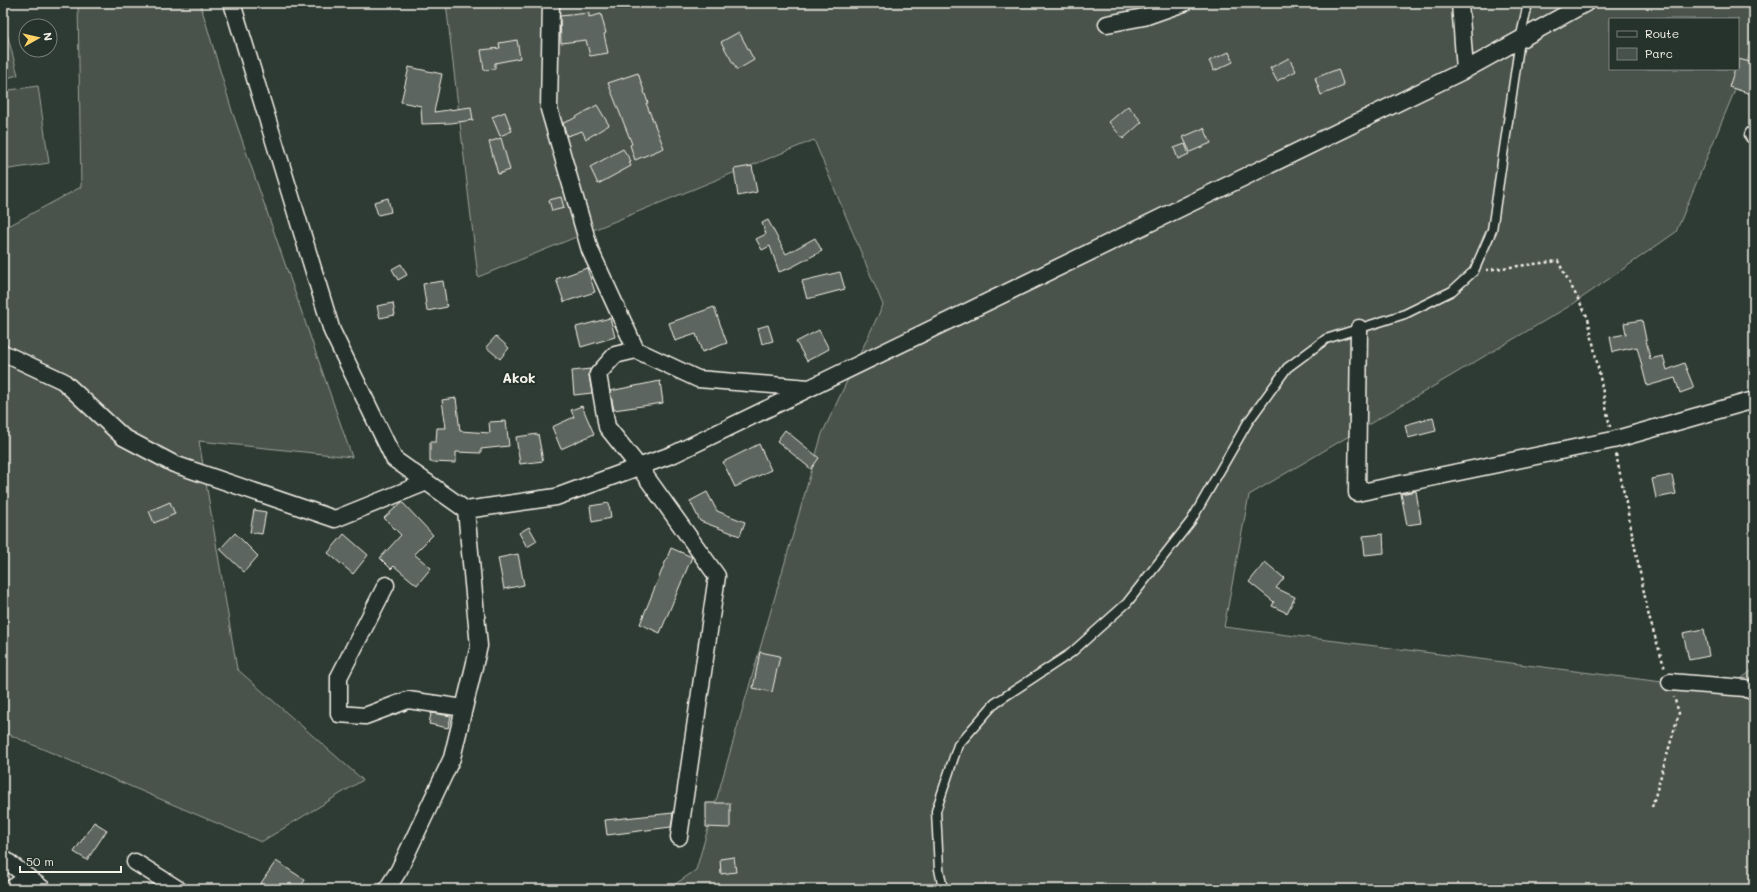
<svg xmlns="http://www.w3.org/2000/svg" width="1757" height="892" font-family="Mali,sans-serif">
	<style>
		.green { fill: #48524c; stroke: #9ea29a; fill-rule: evenodd }
		.building { fill: #5c655e; stroke: #f4f1e8 }
		.lines { fill: none; stroke-linecap: round; stroke-linejoin: round }
		.lane-casing { stroke: #f4f1e8; stroke-width: 11 }
		.street-casing { stroke: #f4f1e8; stroke-width: 19 }
		.path { stroke: #f4f1e8; stroke-width: 2.5; stroke-dasharray: 3 3; stroke-linecap: butt }
		.lane { stroke: #26332d; stroke-width: 8 }
		.street { stroke: #26332d; stroke-width: 16 }
		.labels { text-anchor: middle; dominant-baseline: central; stroke-width: 4; stroke-linejoin: round; paint-order: stroke }
		.quarter-label { font-size: 14px; font-weight: bold; fill: #f4f1e8; stroke: #26332d }
	</style>
	<rect width="100%" height="100%" fill="#2e3b34"/>
	<filter id="ink" filterUnits="userSpaceOnUse"><feTurbulence type="fractalNoise" baseFrequency=".025" numOctaves="2"/><feDisplacementMap in="SourceGraphic" scale="8" xChannelSelector="R" yChannelSelector="G"/><feConvolveMatrix kernelMatrix="1 2 1 2 8 2 1 2 1" color-interpolation-filters="sRGB"/></filter>
	<g filter="url(#ink)">
		<path class="green" d="M78 3H200L232 111 352 457 199 441 237 669 363 780 261 842 3 732V229L81 187Z
			M446 3H1754V44L1676 232 1573 304 1249 495 1224 627 1726 690 1754 669V889H668L696 870 822 434 883 305 814 140 478 277ZM1610 19H1738V69H1610Z
			M3 19 18 75 3 79Z
			M38 86 49 163 3 170V91Z"/>
		<path class="building" d="M589 13V17L601 14 606 33 604 34 608 53 590 56 586 40 561 43 560 16Z
			M739 32 754 60 737 70 721 42Z
			M517 40 520 58 495 63V69L484 70 481 50 500 48 499 43Z
			M1229 52 1233 62 1214 71 1209 61Z
			M1289 58 1296 71 1277 81 1270 68Z
			M1738 59 1754 63V95L1729 87 1735 69H1738Z
			M409 67 442 74 434 112 471 107 473 120 451 123 422 124 421 106 401 102Z
			M1338 69 1344 86 1321 95 1315 78Z
			M638 73 648 103H646L664 148 635 160 630 145 632 144 608 83Z
			M597 105 609 125 586 139 582 131 567 136 563 123 571 120Z
			M1128 106 1142 122 1123 139 1109 122Z
			M505 112 512 131 500 136 492 117Z
			M1204 128 1211 143 1190 152 1183 137Z
			M501 138 510 170 498 174 489 142Z
			M1185 144 1189 154 1178 159 1174 148Z
			M623 149 631 161 629 162 631 166 598 184 590 167Z
			M752 166 757 192 738 196 734 169Z
			M561 197 564 208 552 211 549 200Z
			M388 198 391 212 378 215 374 202Z
			M768 220 786 254 815 238 822 251 792 267 779 272 770 246 762 250 756 239 766 234 762 223Z
			M401 264 407 275 398 280 392 269Z
			M587 268 595 292 564 302 556 279Z
			M840 272 845 289 807 299 802 281Z
			M443 281 447 307 427 311 423 284Z
			M393 303 395 315 380 318 377 306Z
			M714 307 727 343 702 352 696 334 675 341 669 323Z
			M610 318 615 337 581 347 576 327Z
			M1642 320 1650 359 1663 356 1667 370 1684 363 1694 388 1680 393 1675 378 1647 386 1637 347 1613 352 1610 337 1626 334 1624 323Z
			M768 325 773 341 762 344 758 328Z
			M819 330 829 349 807 361 796 342Z
			M496 336 509 348 500 359 486 347Z
			M590 369 589 376 592 393 574 395 572 371Z
			M660 381 663 403 614 410 610 391Z
			M456 398 460 431 490 433 489 422 506 421 509 446 481 449V453L456 452V463L430 462V442H436L437 428H446L442 400Z
			M582 406 594 434 561 449 552 427 574 417 571 410Z
			M1433 417 1436 431 1408 438 1405 425Z
			M785 430 819 458 811 469 777 441Z
			M538 434 543 461 520 464 516 437Z
			M759 444 771 470 735 487 723 462Z
			M1672 475 1676 494 1656 498 1652 479Z
			M1416 491 1421 523 1407 525 1401 494Z
			M707 492 717 511 745 522 740 536 700 521 690 501Z
			M170 502 175 514 154 523 149 511Z
			M402 502 433 535 414 554 431 568 417 585 394 566 391 569 380 558 401 535 384 518Z
			M609 503 611 518 592 522 590 506Z
			M254 510 266 512 262 534 250 532Z
			M529 527 537 541 527 547 519 533Z
			M235 533 258 556 244 572 220 549Z
			M344 534 368 555 353 574 328 553Z
			M1383 534 1384 553 1365 555 1363 536Z
			M671 548 692 557 660 633 640 624Z
			M518 554 524 585 504 589 498 558Z
			M1265 562 1284 578 1276 588 1295 597 1287 613 1272 606 1274 602 1249 582Z
			M1704 629 1709 656 1689 660 1683 633Z
			M760 652 780 656 772 692 753 688Z
			M431 713 451 716 448 728 429 724Z
			M706 803H730V828L706 827Z
			M673 813 671 827 607 835 605 820Z
			M94 822 107 830 87 860 74 852Z
			M734 857 736 872 721 874 720 859Z
			M276 861 305 880 299 889H257Z"/>
		<g class="lines">
			<g class="lane-casing">
				<path id="lane" d="M943 889 939 869 936 811 958 745 995 703 1071 653 1127 603 1191 521 1248 422 1287 368 1326 339 1405 314 1452 291 1474 271 1492 230 1520 40 1528 3"/>
			</g>
			<g class="street-casing">
				<path id="street" d="M232 3 332 331 394 459 466 510 556 497 674 454 1465 70 1586 3
					M551 3 549 109 590 250 636 350 698 379 809 388
					M1460 3 1465 70
					M1107 24 1144 17 1184 3
					M1753 135 1754 134
					M1359 328 1357 493 1613 440 1754 400
					M636 350 615 355 598 374 607 427 639 467 717 576 679 837
					M3 353 63 381 123 437 174 464 335 519 427 482
					M386 585 339 677V714L365 716 408 700 464 708
					M1670 682 1745 688 1754 692
					M3 858 43 889
					M135 862 178 889
					M11 889 28 877
					M387 889 399 870 452 758 479 646 466 510"/>
			</g>
			<path class="path" d="M1486 270 1558 261 1588 318 1610 427
				M1616 454 1649 617 1665 669
				M1652 807 1679 713 1674 697"/>
			<use href="#lane" class="lane"/>
			<use href="#street" class="street"/>
		</g>
	</g>
	<g class="labels">
		<g class="quarter-label">
			<text x="519" y="377">Akok</text>
		</g>
	</g>
	<rect width="1757" height="892" fill="none" stroke="#26332d" stroke-width="16"/>
	<rect x="8" y="8" width="1741" height="876" fill="none" stroke="#f4f1e8" stroke-width="1.5" filter="url(#ink)"/>
	<rect x="1609" y="18" width="130" height="52" fill="#26332d" stroke="#787f78"/>
	<rect x="1617" y="31" width="20" height="6" fill="#26332d" stroke="#787f78"/>
	<text x="1645" y="38" font-size="12" fill="#f4f1e8">Route</text>
	<rect x="1617" y="48" width="20" height="12" fill="#48524c" stroke="#787f78"/>
	<text x="1645" y="58" font-size="12" fill="#f4f1e8">Parc</text>
	<g transform="translate(38 38) rotate(82)"><circle r="19" fill="#26332d" stroke="#787f78"/>
	<path d="M0-3L7 15L0 10L-7 15Z" fill="#ffd166"/>
	<text y="-6" font-size="11" font-weight="bold" text-anchor="middle" fill="#f4f1e8">N</text>
	</g>
	<path d="M20 866v6h101v-6" fill="none" stroke="#f4f1e8" stroke-width="2"/>
	<text x="26" y="866" font-size="12" fill="#f4f1e8" stroke="#26332d" stroke-width="3" paint-order="stroke">50 m</text>
</svg>
